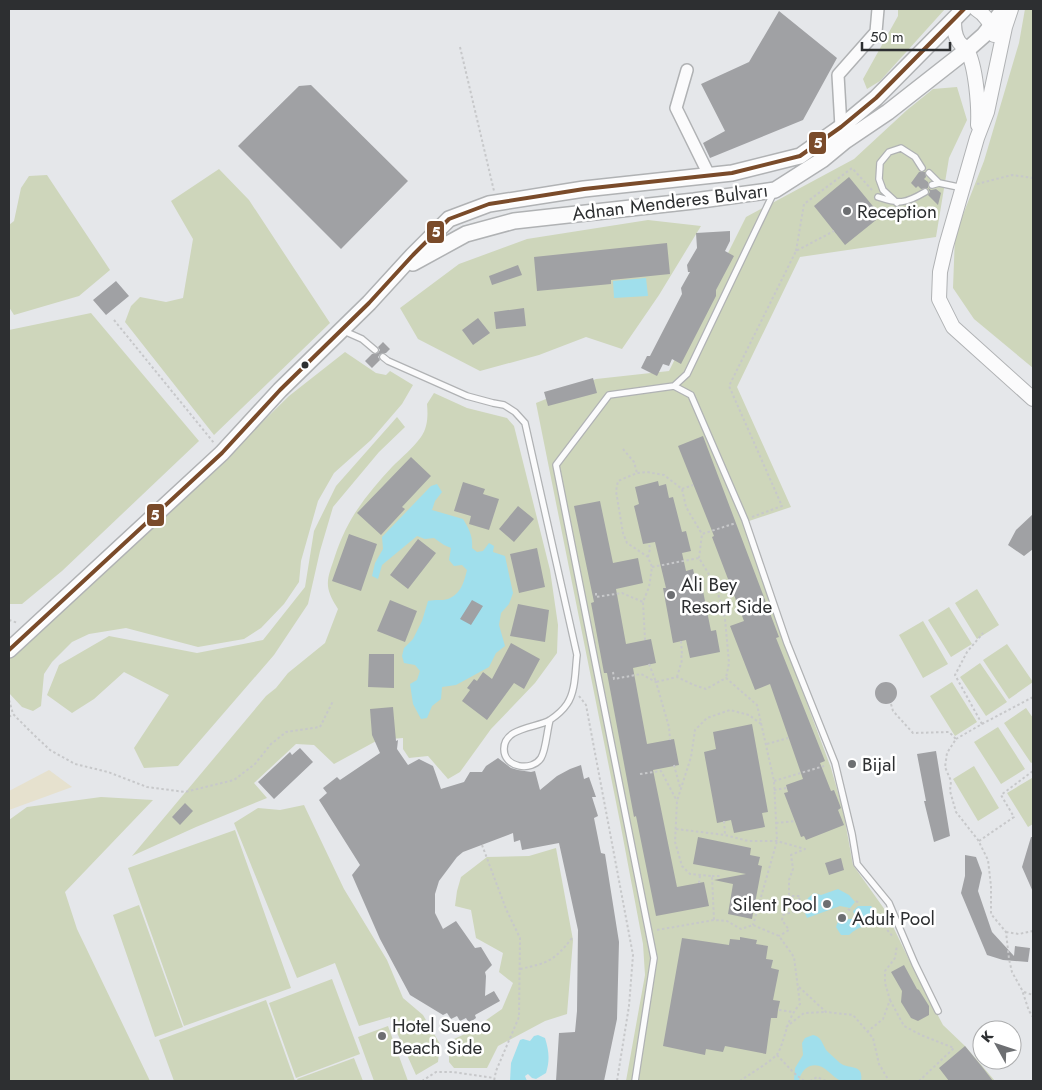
<svg xmlns="http://www.w3.org/2000/svg" width="1042" height="1090" font-family="Jost,sans-serif">
	<style>
		.green { fill: #ced6bb }
		.sand { fill: #e6e1ce }
		.water { fill: #a0dfec }
		.building { fill: #a0a1a4 }
		.lines { fill: none; stroke-linecap: round; stroke-linejoin: round }
		.service-casing { stroke: #b0b2b4; stroke-width: 8 }
		.minor-casing { stroke: #b0b2b4; stroke-width: 14 }
		.tertiary-casing { stroke: #b0b2b4; stroke-width: 16 }
		.secondary-casing { stroke: #b0b2b4; stroke-width: 18 }
		.path { stroke: #c7c8ca; stroke-width: 2; stroke-dasharray: 2.5 2.5; stroke-linecap: butt }
		.service { stroke: #fbfbfc; stroke-width: 5.5 }
		.minor { stroke: #fbfbfc; stroke-width: 11 }
		.tertiary { stroke: #fbfbfc; stroke-width: 14 }
		.secondary { stroke: #fbfbfc; stroke-width: 15 }
		.bus-1-casing { stroke: #fff; stroke-width: 8 }
		.bus-1 { stroke: #7a4b2a; stroke-width: 4 }
		.poi-dot { fill: #6d6f72; stroke: #fff; stroke-width: 2 }
		.bus-dot { fill: #2d2f31; stroke: #fff; stroke-width: 2 }
		.labels { text-anchor: middle; dominant-baseline: central; stroke-width: 5; stroke-linejoin: round; paint-order: stroke }
		.street-label { font-size: 19px; fill: #2d2f31; stroke: #fff }
		.poi-label { font-size: 19px; fill: #2d2f31; stroke: #fff; text-anchor: start }
		.line-badge { stroke: #fff; stroke-width: 2 }
		.badge-label { font-size: 14px; text-anchor: middle; font-weight: bold; fill: #fff }
	</style>
	<rect width="100%" height="100%" fill="#e5e7ea"/>
	<path class="green" d="M898 9H945L880 81 867 89 863 79 898 16Z
		M1025 9H1033V368L974 319 953 288 955 235 984 161 1019 43Z
		M957 87 967 120 949 158 936 237 800 257 737 387 791 507 743 523 799 682 831 768 843 810 853 865 885 910 916 974 943 1025 965 1046 995 1081H626L645 975 643 944 620 822 536 403 596 379 669 371 746 217 854 159 907 110 933 89Z
		M219 169 249 200 330 323 214 435 125 322 131 306 140 297 166 302 183 298 193 239 171 201Z
		M47 175 110 270 79 296 14 315 9 307V225L14 221 21 188 29 176Z
		M648 220 701 226 659 295 622 349 586 337 539 355 480 371 418 339 400 308 459 264 527 239Z
		M91 313 199 441 62 571 22 604H9V330Z
		M345 352 376 373 386 375 390 371 413 385 402 404 371 440 334 473 318 501 301 561 299 582 284 604 261 628 244 639 198 647 126 628 89 634 72 642 52 662 44 674 41 706 33 711 22 707 9 693V658L39 629 189 494 289 396Z
		M434 393 467 408 507 418 514 426 550 570 558 625 557 653 535 683 491 729 460 772 448 779 428 756 409 758 403 749V738L378 740 334 764 314 745 296 744 254 783 267 798 196 827 132 856 266 696 276 688 288 673 325 643 338 609C323 586 327 580 335 556 347 519 366 495 392 467 402 457 413 448 421 437 428 427 428 415 427 404Z
		M397 417 405 427 379 452 333 507 320 551 308 604 274 655 178 766 144 768 134 748 169 695 124 672 94 699 72 713 47 695 59 665 109 636 197 653 263 640 305 587 314 531 336 486Z
		M977 589 999 625 977 639 955 603Z
		M949 607 972 644 951 657 928 620Z
		M923 621 948 664 923 678 899 635Z
		M1007 644 1033 682 1009 699 983 660Z
		M980 663 1007 702 986 716 960 677Z
		M952 682 977 722 955 736 930 696Z
		M1026 708 1033 718V762L1031 763 1004 723Z
		M998 727 1025 769 1001 784 974 742Z
		M974 766 999 808 978 821 953 779Z
		M1032 778 1033 781V824L1028 827 1007 793Z
		M101 797 153 800 65 892 77 929 150 1081H9V820L27 807Z
		M304 805 344 889 387 960 403 998 423 1015 440 1044 438 1062 416 1075 390 1017 359 1026 335 963 297 978 234 823 258 808 280 810Z
		M235 830 291 988 184 1026 128 868Z
		M556 848 573 940 567 1014 545 1021 498 1046 487 1068H454L449 1062V1050L454 1039 469 1032 502 1009 513 983 499 972 503 953 476 938 471 910 455 906 457 891 461 877 487 857 529 856Z
		M139 905 183 1027 155 1037 113 915Z
		M332 979 360 1054 296 1078 269 1003Z
		M266 1000 295 1081H174L159 1040Z
		M388 1026 408 1081H374L358 1037Z
		M354 1058 363 1081H298L297 1079Z"/>
	<path class="sand" d="M49 770 72 787 9 810V791Z"/>
	<path class="water" d="M646 278 648 296 614 298 613 281Z
		M437 484 442 492 435 501 432 510 463 519C469 529 473 536 472 548L477 552 483 551 489 543 494 546 493 552 505 556 513 593 509 604 501 613 499 625 505 646 496 653 489 667 456 685 442 687 441 699 432 706 427 718 421 719 413 704 410 684 417 680 420 671 415 665 404 663 402 656 404 648 413 639 422 621 428 601C435 599 442 601 448 599 461 594 464 582 467 570L462 565 454 566 449 560 451 548 444 545 434 538 425 539 417 536 382 565 378 579 372 576 375 563 383 549 382 537 431 486Z
		M838 889 849 895 855 902 850 908 840 906 807 918 801 903 807 901 808 898 814 893 821 895Z
		M858 906H871L878 916 875 924C863 927 859 926 849 935H841L836 927 839 919H852L855 917 853 911Z
		M538 1035 545 1038C549 1051 550 1060 546 1073L536 1079 532 1078 528 1074 525 1076 527 1081H510L511 1063 520 1040 523 1039 530 1041 534 1036Z
		M813 1035C823 1037 822 1046 828 1052 832 1056 836 1059 840 1063 849 1070 864 1063 861 1081 855 1081 846 1083 841 1081 830 1076 824 1062 810 1066 803 1069 800 1075 799 1081H794L795 1068 803 1055 802 1043 805 1038Z"/>
	<path class="building" d="M779 11 837 58 803 120 710 158 703 143 725 131 701 84 749 62Z
		M311 85 408 181 341 249 238 146 299 86Z
		M919 172H925L926 177 924 179 928 182V188L931 190 936 189 941 193 938 205 928 195 930 192 928 188 921 189 918 186 916 188 911 183Z
		M849 177 881 216 845 245 814 206Z
		M730 231V241L725 251 734 256 716 290V296L681 364 672 359 669 366 663 364 657 376 641 368 647 356H650L682 294 681 288 690 272H688L687 265 697 248 696 233Z
		M667 243 670 274 611 280V284L537 291 534 257Z
		M518 265 522 275 492 285 489 276Z
		M116 281 129 296 106 315 93 300Z
		M524 308 526 326 496 329 494 312Z
		M478 318 490 333 473 345 462 330Z
		M383 342 390 349 386 353 380 354 378 357 380 360 372 368 365 361 372 354 378 353 380 350 378 347Z
		M593 378 597 393 548 406 544 392Z
		M703 436 779 637 776 638 825 761 820 763 831 791 834 790 841 808 838 810 844 825 806 840 804 836 801 837 784 793 788 792 786 785 803 779 770 684 755 690 730 626 744 621 712 537 714 536 678 446Z
		M411 457 431 476 402 507 405 509 381 535 357 513Z
		M658 481 659 486 666 484 669 498 673 497 682 532 686 531 691 551 682 553 686 571 693 569 696 582 701 581 711 631 716 630 720 652 690 658 686 640 673 643 663 588H666L655 542 643 544 634 506 639 504 635 487Z
		M463 482 485 489 483 494 499 499 489 530 469 524 471 516 454 511Z
		M600 501 613 563 638 558 643 583 616 589 626 644 651 639 656 663 633 668 647 744 674 739 679 765 653 770 677 887 704 882 709 906 656 916 636 816 634 817 607 673H604L591 603 594 602 574 506Z
		M518 506 534 519 514 542 499 529Z
		M1033 514V549L1024 556 1008 545 1016 530Z
		M349 534 377 544 361 591 332 581Z
		M418 539 436 553 408 589 390 575Z
		M537 548 545 587 519 593 510 554Z
		M390 600 417 611 405 642 377 631Z
		M472 600 483 606 471 625 460 619Z
		M518 604 549 610 545 642 510 636Z
		M511 643 540 659 524 689 514 683 487 720 462 701 470 690 467 688 474 679 477 681 483 672 492 679Z
		M369 654H394V688L368 687Z
		M875 693a11 11 0 1 1 22 0a11 11 0 1 1-22 0Z
		M393 707 396 741 398 740 397 749 408 765 419 759 433 766 441 789 464 782 470 772H482L486 766 498 758 511 768 518 770 531 772 535 771 540 790 557 776 570 769 581 765 584 779 589 777 596 797H592L598 816 594 818 601 853 605 854 619 942 617 1019 604 1081H556L559 1033 575 1032 577 1011 578 930 559 843 522 850 520 840 514 842 513 833 463 852 457 857 439 881 435 894V913L443 929 456 921 475 948 481 947 492 965 485 972 486 976 485 996 494 991 500 1001 475 1015 476 1018 469 1023 466 1018 460 1021 457 1016 451 1019 447 1013 443 1015 410 995 380 939 352 875 360 865 319 800 327 793 323 788 337 777 340 780 380 753 372 735 370 709Z
		M752 724 768 812 762 813 765 827 734 833 731 820 717 823 704 752 716 749 713 732Z
		M300 748 313 762 274 799 258 782 290 752 292 755Z
		M936 751 950 836 934 842 924 801H926L917 754Z
		M185 803 193 811 180 825 172 817Z
		M698 837 751 848 750 855 760 857 758 865 762 866 752 919 728 914 733 884 714 880 746 874 693 864Z
		M1031 837H1033V892L1022 867Z
		M965 855 976 857 982 873 978 891 992 932 1014 956 1015 946 1030 948 1028 962 1003 960 987 955 961 893 965 876Z
		M841 858 844 870 829 875 825 863Z
		M740 937 757 940 756 944 768 946 766 959 773 960 771 968 779 970 773 1000 780 1001 778 1010 777 1018H771L766 1054 725 1046 723 1052 706 1049 705 1055 663 1046 682 938 729 945 730 939 740 940Z
		M904 965 917 989 919 990 929 1006V1015L918 1021 911 1018 901 1002 902 991 891 972Z
		M965 1046 983 1068 993 1081H949L939 1068Z"/>
	<g class="lines">
		<g class="service-casing">
			<path id="service" d="M929 173 939 183
				M932 185 939 183 963 188
				M878 197C899 204 905 204 925 192
				M897 203 883 190 879 179 880 163 889 152 901 148 915 157 922 168
				M344 331 362 339 375 350
				M383 357 388 361 467 396 493 403 504 405 515 412 525 423 577 655C575 670 576 691 567 704 563 710 556 716 550 720 537 728 504 727 504 749 504 768 532 772 541 758 546 750 547 730 550 720
				M674 386 691 395 745 520 787 643 835 763 852 834 857 864 889 903 915 964 938 1011
				M635 1081 654 958 556 465 609 395 674 386 687 374 774 192"/>
		</g>
		<g class="minor-casing">
			<path id="minor" d="M687 70 676 108 709 175
				M841 127 838 75 876 32 878 9"/>
		</g>
		<g class="tertiary-casing">
			<path id="tertiary" d="M976 9C986 15 991 23 994 35
				M1011 9 1005 27 987 112 977 138 946 246 940 272 939 299 953 327 1033 399
				M954 19C954 27 954 35 959 42 961 45 965 47 967 50 976 66 979 107 978 125"/>
		</g>
		<g class="secondary-casing">
			<path id="secondary" d="M413 263 466 234 514 221 694 201 775 190 822 160 845 141 888 112 967 50 984 35 1004 9
				M9 650 222 453 280 390 369 303 413 255 449 219 489 204 584 189 732 173 800 156 841 127 876 98 964 9"/>
		</g>
		<path class="path" d="M460 47 494 191
			M977 184 1012 175 1033 178
			M796 251 804 204 852 168 872 190
			M114 320 214 443
			M623 449 634 462 637 473
			M682 489 693 485
			M752 517 782 506 729 386 796 251 834 231
			M648 557 650 549 649 543
			M699 558 702 534 736 523
			M652 567 699 558 716 586 725 619 729 663 726 678
			M716 586 729 583
			M596 593V597L622 593 643 602
			M9 620 18 623
			M645 640 643 602 649 587 652 567 648 557 627 543 623 533 616 491 618 481 637 473 647 472 664 475 682 489 686 507 702 534
			M681 641 682 654
			M649 664 656 682 677 677 694 685 706 689 726 678 757 705 774 781 777 841 753 925
			M613 672 614 679 641 674 656 682 669 727 670 740
			M677 677 682 660 681 653
			M579 696 586 705 633 955 629 1006 617 1081
			M9 700 13 714 33 734 50 750 75 764 108 772 147 787 185 792 234 780 255 764 271 744 286 732 320 727 333 701
			M891 704 893 711 913 733 949 732 956 739 947 753 945 767 951 781 950 791 956 812 978 840 988 860 991 886V914L1006 932 1009 959 1012 972 1022 990 1029 1011 1033 1017
			M9 717 13 714
			M982 724 1033 697
			M956 739 982 724 955 675 967 652 983 633
			M767 744 788 738
			M674 765 680 787
			M640 774 661 771 677 801
			M774 781 824 766
			M774 790 787 788
			M724 821 725 834
			M776 823 795 821
			M676 829 725 835 748 841H777L805 849 791 855 793 869 789 880V894L791 896H800L796 911 783 915 782 920 789 930 779 936
			M979 841 1014 817 1001 795 1033 771
			M482 845 506 909 520 938 519 1017 496 1071 494 1081
			M712 876H722
			M699 883 700 875
			M856 901 860 904
			M848 909 852 912
			M884 926 893 937
			M657 930 714 920
			M1006 932 1019 934 1033 931
			M520 969C548 963 554 961 572 938
			M799 987 826 1012 853 1015 873 1038 879 1064 889 1081
			M1024 992 1033 995
			M890 1000 904 1026 921 1035 954 1048 919 1081
			M779 1010 793 1012
			M786 1027 804 1013 826 1012
			M867 1032 883 1019 890 1000 885 983V971L895 958 897 945
			M777 1055 794 1073 804 1081
			M422 1081 436 1072H453L494 1078
			M740 1081C748 1075 774 1060 778 1053 787 1035 785 1021 800 1004L794 957 779 936 753 925 741 929 727 921 714 920 712 876 690 874 682 866 675 842 677 801 691 757 695 730 707 718 730 710 749 715 761 724
			M810 1081 817 1077 826 1081"/>
		<use href="#service" class="service"/>
		<use href="#minor" class="minor"/>
		<use href="#tertiary" class="tertiary"/>
		<use href="#secondary" class="secondary"/>
		<g class="bus-1-casing">
			<path id="bus-1" d="M9 650 222 453 280 390 369 303 413 255 449 219 489 204 584 189 732 173 800 156 841 127 876 98 964 9"/>
		</g>
		<use href="#bus-1" class="bus-1"/>
	</g>
	<g class="poi-dot">
		<circle cx="847" cy="211" r="5"/>
		<circle cx="671" cy="595" r="5"/>
		<circle cx="852" cy="764" r="5"/>
		<circle cx="827" cy="904" r="5"/>
		<circle cx="842" cy="918" r="5"/>
		<circle cx="382" cy="1036" r="5"/>
	</g>
	<circle class="bus-dot" cx="305" cy="365" r="4.5"/>
	<g class="labels">
		<g class="street-label">
			<text transform="translate(670 202) rotate(-7)">Adnan Menderes Bulvarı</text>
		</g>
		<g class="poi-label">
			<text x="857" y="211">Reception</text>
			<text x="681" y="584">Ali Bey<tspan x="681" dy="22">Resort Side</tspan></text>
			<text x="862" y="764">Bijal</text>
			<text x="817" y="904" text-anchor="end">Silent Pool</text>
			<text x="852" y="918">Adult Pool</text>
			<text x="392" y="1025">Hotel Sueno<tspan x="392" dy="22">Beach Side</tspan></text>
		</g>
	</g>
	<g class="line-badge">
		<rect x="808" y="131" width="19" height="24" rx="5" fill="#7a4b2a"/>
		<rect x="426" y="220" width="19" height="24" rx="5" fill="#7a4b2a"/>
		<rect x="146" y="503" width="19" height="24" rx="5" fill="#7a4b2a"/>
	</g>
	<g class="badge-label">
		<text x="818" y="148">5</text>
		<text x="436" y="237">5</text>
		<text x="155" y="520">5</text>
	</g>
	<rect width="1042" height="1090" fill="none" stroke="#2d2f31" stroke-width="20"/>
	<g transform="translate(997 1045) rotate(310)"><circle r="24" fill="#ffffff" stroke="#abacad"/>
	<path d="M0-4L9 19L0 12L-9 19Z" fill="#6d6f72"/>
	<text y="-8" font-size="14" font-weight="bold" text-anchor="middle" fill="#2d2f31">K</text>
	</g>
	<path d="M862 42v8h88v-8" fill="none" stroke="#2d2f31" stroke-width="2.5"/>
	<text x="870" y="42" font-size="15" fill="#2d2f31" stroke="#ffffff" stroke-width="4" paint-order="stroke">50 m</text>
</svg>
